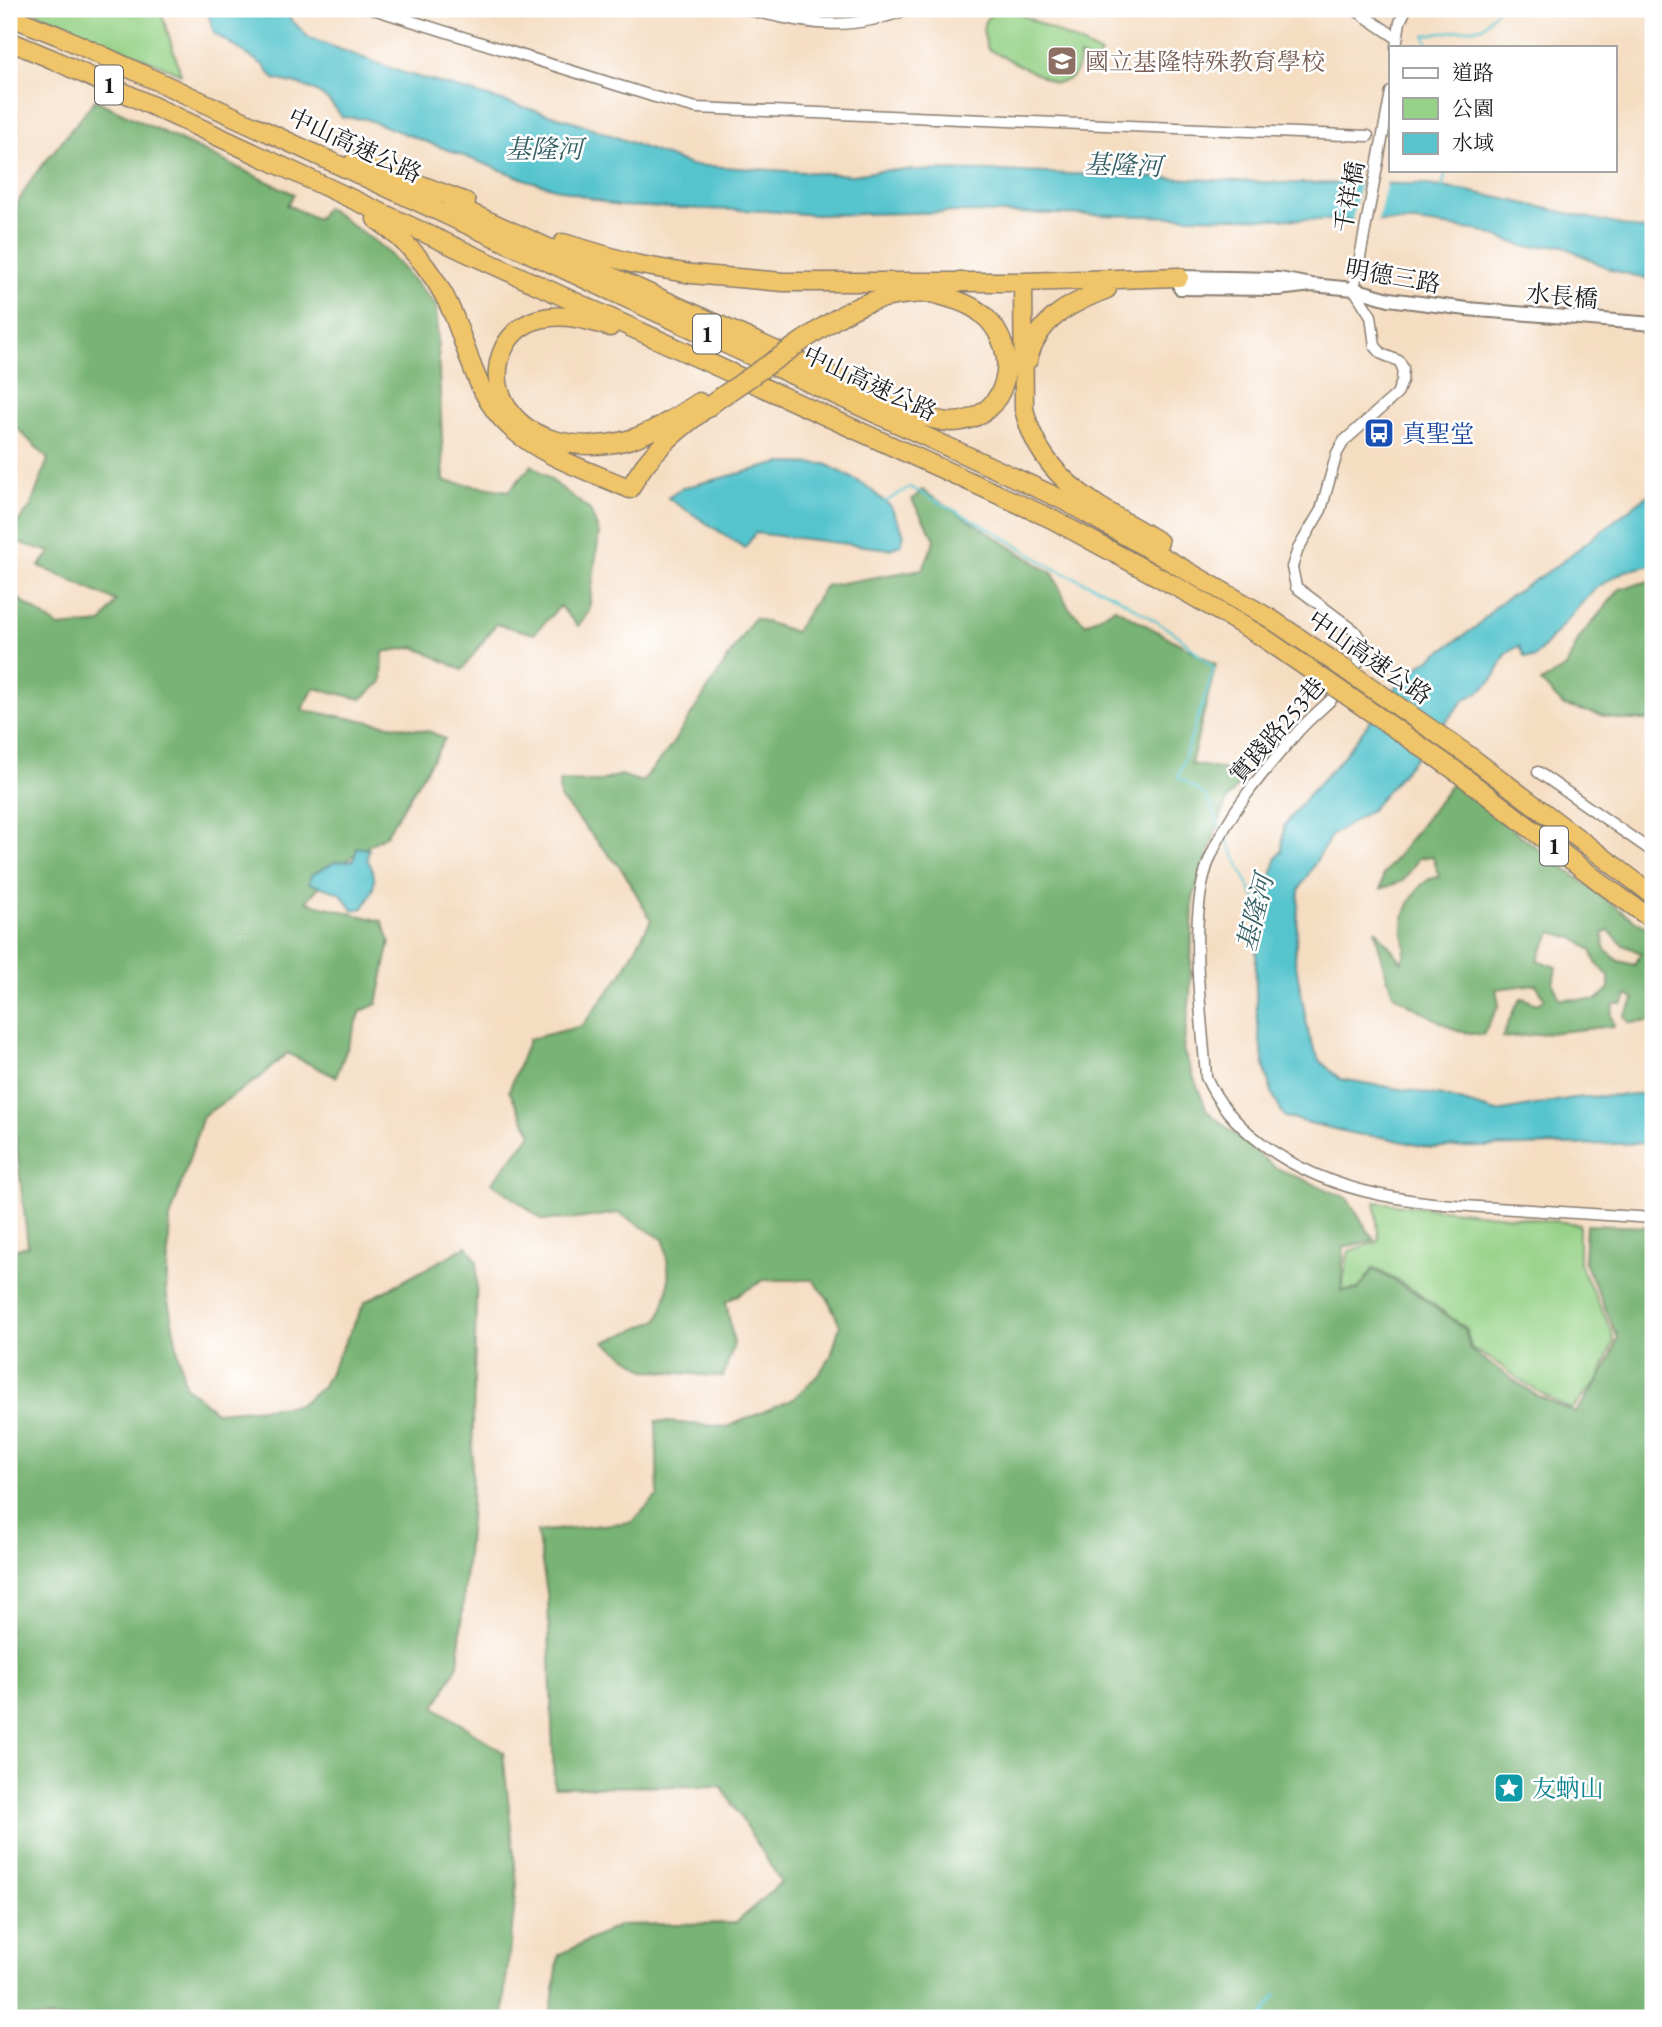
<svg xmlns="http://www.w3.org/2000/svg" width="1662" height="2027" font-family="'EB Garamond','Noto Serif TC',serif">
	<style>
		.green { fill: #96d287; stroke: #597752; stroke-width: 2 }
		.forest { fill: #78b474; stroke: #4a6848; stroke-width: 2; fill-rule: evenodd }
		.water { fill: #57c4cd; stroke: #3a7074; stroke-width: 2 }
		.pier { fill: #f5ddc2 }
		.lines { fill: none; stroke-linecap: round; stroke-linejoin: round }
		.stream { stroke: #57c4cd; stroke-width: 2.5 }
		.minor-casing { stroke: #887c6f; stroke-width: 13 }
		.tertiary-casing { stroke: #887c6f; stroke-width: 16 }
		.motorway-casing { stroke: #887c6f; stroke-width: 21 }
		.minor { stroke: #fff; stroke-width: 10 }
		.tertiary { stroke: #fff; stroke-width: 12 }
		.motorway { stroke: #f0c469; stroke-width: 18 }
		.motorway-bridge-casing { stroke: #887c6f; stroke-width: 21; stroke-linecap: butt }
		.motorway-bridge { stroke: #f0c469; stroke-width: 18 }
		.labels { text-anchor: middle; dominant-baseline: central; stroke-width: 5; stroke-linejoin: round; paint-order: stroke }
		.shield { fill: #fff; stroke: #606060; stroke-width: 2 }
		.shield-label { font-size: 23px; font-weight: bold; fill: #1c1c1c }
		.education-label { font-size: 24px; fill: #785e54; stroke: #fff; text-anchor: start }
		.street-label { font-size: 24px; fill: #1c1c1c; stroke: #fff }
		.transit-label { font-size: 24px; fill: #164399; stroke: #fff; text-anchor: start }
		.culture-label { font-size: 24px; fill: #0d838f; stroke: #fff; text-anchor: start }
		.water-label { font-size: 26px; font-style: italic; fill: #345f63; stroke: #fff }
	</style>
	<rect width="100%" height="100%" fill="#fff"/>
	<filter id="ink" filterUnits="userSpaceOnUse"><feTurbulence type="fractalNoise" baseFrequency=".0143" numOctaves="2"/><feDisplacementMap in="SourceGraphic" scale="14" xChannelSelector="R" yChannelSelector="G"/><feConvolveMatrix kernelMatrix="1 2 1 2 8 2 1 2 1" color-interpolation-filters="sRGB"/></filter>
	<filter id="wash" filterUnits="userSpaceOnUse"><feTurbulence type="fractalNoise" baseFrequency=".00686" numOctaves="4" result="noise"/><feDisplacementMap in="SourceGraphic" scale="28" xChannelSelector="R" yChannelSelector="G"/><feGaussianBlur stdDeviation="1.57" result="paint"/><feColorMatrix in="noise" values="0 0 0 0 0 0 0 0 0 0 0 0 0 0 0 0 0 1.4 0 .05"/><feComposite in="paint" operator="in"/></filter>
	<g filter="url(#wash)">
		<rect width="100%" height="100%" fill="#f5ddc2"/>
		<path class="green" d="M29 9H160L181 74Z
			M991 9H1010L1101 54 1096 63 1080 56C1078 73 1072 82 1054 83L988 49C983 34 978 20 996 12Z
			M1375 1202 1579 1224V1263L1611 1329 1614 1341 1599 1379 1574 1407 1571 1409C1555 1401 1540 1393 1526 1384 1508 1372 1492 1357 1472 1350L1466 1328 1409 1287 1374 1268 1358 1289 1341 1291 1349 1251 1379 1241Z"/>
		<path class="forest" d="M95 100 294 194 287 205 317 219 326 207 384 248 436 305 444 481 509 491 532 465 590 510 599 533 589 611 578 626 560 606 534 634 496 624 462 670 415 647 383 652 382 682 361 699 314 688 302 710 431 732 445 739 386 835 335 867 306 902 382 921 390 941 377 1004 361 1011 336 1077 287 1053 262 1076 203 1116 170 1219 166 1291 185 1386 216 1412 299 1405 323 1386 365 1302 467 1246 477 1261 471 1507 458 1665 435 1707 503 1752 517 1884 505 1989 504 2018H9V1251L28 1246 15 1133 9 1132V592L59 627 102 623 116 601 39 566 51 552 9 540V532L30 508 48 459 15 426 9 424V218L32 178Z
			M922 490 1053 574 1068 607 1086 624 1115 608 1216 664 1191 764 1248 774 1227 799 1193 898 1190 998 1183 1050 1207 1111 1274 1167 1347 1198 1374 1240 1344 1247 1341 1291 1358 1290 1373 1269 1415 1293 1465 1329 1470 1350 1534 1394 1575 1413C1595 1387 1609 1369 1618 1338L1584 1260 1586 1225 1653 1227V2018H550L559 1955 620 1925 736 1923 781 1882 721 1786 554 1787 548 1599 537 1532 632 1522 658 1495 656 1421 727 1427 793 1399 817 1376 831 1356 840 1325 828 1299 813 1280H764L726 1302 734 1344 723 1377 646 1370 605 1342 658 1320C672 1288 670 1274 664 1240L619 1213 577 1219 543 1220 492 1182 532 1134 509 1091 529 1039 582 1026 621 975 651 920 624 872 560 798 559 781 597 782 621 775 642 782 669 749 754 618 795 632 825 586 923 569 935 539 912 500Z
			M1653 580V720H1621L1564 706 1541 682 1566 667 1579 638 1620 589Z
			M1452 784 1627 915 1653 932V1021L1630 1023 1624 1016 1635 999 1628 995 1622 1004H1614L1611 1015 1614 1026 1502 1038 1515 1007 1522 998 1537 1004 1545 999 1536 984 1496 989 1499 1005 1483 1035 1457 1031 1410 1005 1393 994 1383 964 1375 929 1402 962C1408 947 1404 944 1403 929 1402 914 1414 888 1428 880 1432 878 1435 878 1439 877L1433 856 1419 858 1403 881 1381 889 1383 875ZM1609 931 1623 945 1641 953 1635 965 1619 961 1605 950 1603 933ZM1552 932 1574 938 1591 950 1596 963 1609 976V988L1597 1000 1560 999 1553 984 1556 967 1537 960Z"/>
		<path class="water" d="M207 9H281L309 38 404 73 576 122 690 165 852 175 887 170 998 171 1287 183 1420 184 1468 191 1653 232V280L1612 270 1561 245 1526 247 1481 231 1416 222 962 212 816 215 766 211 618 206 527 180 366 119 342 117C323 89 307 86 274 79L263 65 214 33Z
			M781 463 826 464 865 485 891 507 904 534 901 545 889 549 755 533 745 548 668 498 682 488Z
			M1653 491V565L1625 571 1594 589 1534 658 1525 657 1519 646C1498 658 1506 658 1495 676 1487 688 1476 694 1464 700L1372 809 1331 836 1299 890 1295 960 1309 1036 1319 1060 1340 1079 1442 1096 1497 1112 1573 1098 1653 1093V1143L1431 1148 1382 1137 1355 1134 1285 1117C1253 1073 1251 962 1261 908 1265 891 1272 874 1277 857L1282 851 1284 826 1308 795 1338 763 1396 687 1422 664 1476 627 1498 604 1555 567Z
			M357 847 369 849 367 859C379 877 375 890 363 908L353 910 340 893 309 883 311 875 335 862 354 860Z"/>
		<path class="pier" d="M1361 180H1387L1377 225H1351Z"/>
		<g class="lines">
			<path class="stream" d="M1427 43 1425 35 1483 27 1497 9
				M1442 190 1446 170
				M885 502 910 487 994 531 1053 568 1116 596 1179 636 1214 669 1178 777 1205 795 1221 828
				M1224 834 1254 897 1265 906
				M1261 2018 1277 1994"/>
		</g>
	</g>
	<g filter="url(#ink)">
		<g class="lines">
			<g class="minor-casing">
				<path id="minor" d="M373 9 655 97 697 108 1368 136
					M745 9C807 24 847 33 908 9
					M1354 9 1397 38
					M1396 47 1400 22 1406 9
					M1391 92 1354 289 1371 316 1375 346 1382 354 1399 361 1403 368 1402 381 1397 394 1344 441 1337 453 1321 510 1298 549 1292 567 1296 587 1355 631 1363 643C1355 690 1322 703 1295 735 1263 772 1228 813 1210 858 1186 916 1202 1014 1206 1077 1218 1104 1236 1124 1260 1142 1333 1199 1425 1204 1514 1209 1560 1212 1607 1215 1653 1218
					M1538 772 1653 852"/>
			</g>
			<g class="tertiary-casing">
				<path id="tertiary" d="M1312 285 1278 289 1180 288 1179 277 1279 279 1312 285 1354 289 1389 299 1467 309 1653 324"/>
			</g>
			<g class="motorway-casing">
				<path id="motorway" d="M9 16 64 38 1065 501 1271 619 1333 661
					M9 41 52 59 472 255 1052 519 1186 592 1261 636 1322 678
					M355 160 466 202
					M453 205 919 415C930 418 940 422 951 422 1009 421 1025 350 982 314 968 302 949 298 932 293
					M376 219C410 243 436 274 453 314 469 353 477 398 511 428 543 457 590 471 630 489 649 449 686 424 721 397
					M563 243 635 264 691 274 783 282H1023L1179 277
					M1023 282 1024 409C1041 482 1100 506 1159 542
					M610 327C586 319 561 312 536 320 502 331 488 372 505 403 526 445 587 451 628 440 652 433 678 416 699 402
					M804 340C854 306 873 293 936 293
					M1028 360C1037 319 1071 303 1107 289
					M1468 755 1653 895
					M1456 771 1605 886 1653 920"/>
			</g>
			<use href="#minor" class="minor"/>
			<use href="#tertiary" class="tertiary"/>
			<use href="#motorway" class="motorway"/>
			<g class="motorway-bridge-casing">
				<path id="motorway-bridge" d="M721 397 804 340
					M1333 661 1468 755
					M1322 678 1456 771"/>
			</g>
			<use href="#motorway-bridge" class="motorway-bridge"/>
		</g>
	</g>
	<defs>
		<g id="school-square" transform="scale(1.575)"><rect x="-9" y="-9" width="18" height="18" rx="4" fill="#8d6e63" stroke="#fff"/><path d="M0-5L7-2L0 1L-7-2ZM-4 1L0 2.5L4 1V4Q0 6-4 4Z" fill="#fff"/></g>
		<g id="bus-square" transform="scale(1.575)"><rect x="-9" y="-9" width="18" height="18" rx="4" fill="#1a4fb4" stroke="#fff"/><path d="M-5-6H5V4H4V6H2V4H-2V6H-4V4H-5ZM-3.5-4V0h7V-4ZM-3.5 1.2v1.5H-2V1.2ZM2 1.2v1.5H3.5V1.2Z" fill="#fff"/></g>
		<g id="sight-square" transform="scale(1.575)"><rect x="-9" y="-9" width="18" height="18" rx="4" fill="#0f9aa8" stroke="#fff"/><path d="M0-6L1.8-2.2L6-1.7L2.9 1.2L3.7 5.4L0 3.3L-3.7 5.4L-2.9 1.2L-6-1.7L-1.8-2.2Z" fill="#fff"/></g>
	</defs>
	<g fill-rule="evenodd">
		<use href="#school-square" x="1062" y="61"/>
		<use href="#bus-square" x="1379" y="433"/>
		<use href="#sight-square" x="1509" y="1788"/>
	</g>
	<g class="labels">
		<g class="shield">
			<rect x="95" y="65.5" width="28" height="39" rx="5"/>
			<rect x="693" y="314.5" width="28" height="39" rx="5"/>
			<rect x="1540" y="826.5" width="28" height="39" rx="5"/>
		</g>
		<g class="shield-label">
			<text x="109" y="85">1</text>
			<text x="707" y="334">1</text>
			<text x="1554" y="846">1</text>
		</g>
		<g class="education-label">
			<text x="1085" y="61">國立基隆特殊教育學校</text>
		</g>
		<g class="street-label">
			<text transform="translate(355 145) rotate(25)">中山高速公路</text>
			<text transform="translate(1349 197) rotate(-79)">千祥橋</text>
			<text transform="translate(1393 276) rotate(10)">明德三路</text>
			<text transform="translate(1562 296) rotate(5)">水長橋</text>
			<text transform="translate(870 383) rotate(25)">中山高速公路</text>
			<text transform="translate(1370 657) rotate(35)">中山高速公路</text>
			<text transform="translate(1277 730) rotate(-49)">實踐路253巷</text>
		</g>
		<g class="transit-label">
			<text x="1402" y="433">真聖堂</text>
		</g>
		<g class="culture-label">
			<text x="1532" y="1788">友蚋山</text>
		</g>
		<g class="water-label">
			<text x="544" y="149">基隆河</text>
			<text transform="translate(1123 165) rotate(2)">基隆河</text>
			<text transform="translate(1255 913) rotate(-76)">基隆河</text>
		</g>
	</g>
	<rect width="1662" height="2027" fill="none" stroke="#fff" stroke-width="35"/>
	<rect x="1389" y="46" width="228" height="126" fill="#ffffff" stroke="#a4a4a4" stroke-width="2"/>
	<rect x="1403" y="68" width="35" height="10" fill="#ffffff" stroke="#a4a4a4" stroke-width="2"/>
	<text x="1452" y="80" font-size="21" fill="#1c1c1c">道路</text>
	<rect x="1403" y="98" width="35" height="21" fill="#96d287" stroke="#a4a4a4" stroke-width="2"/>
	<text x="1452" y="116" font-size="21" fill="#1c1c1c">公園</text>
	<rect x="1403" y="133" width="35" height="21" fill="#57c4cd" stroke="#a4a4a4" stroke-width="2"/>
	<text x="1452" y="150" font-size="21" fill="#1c1c1c">水域</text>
</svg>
